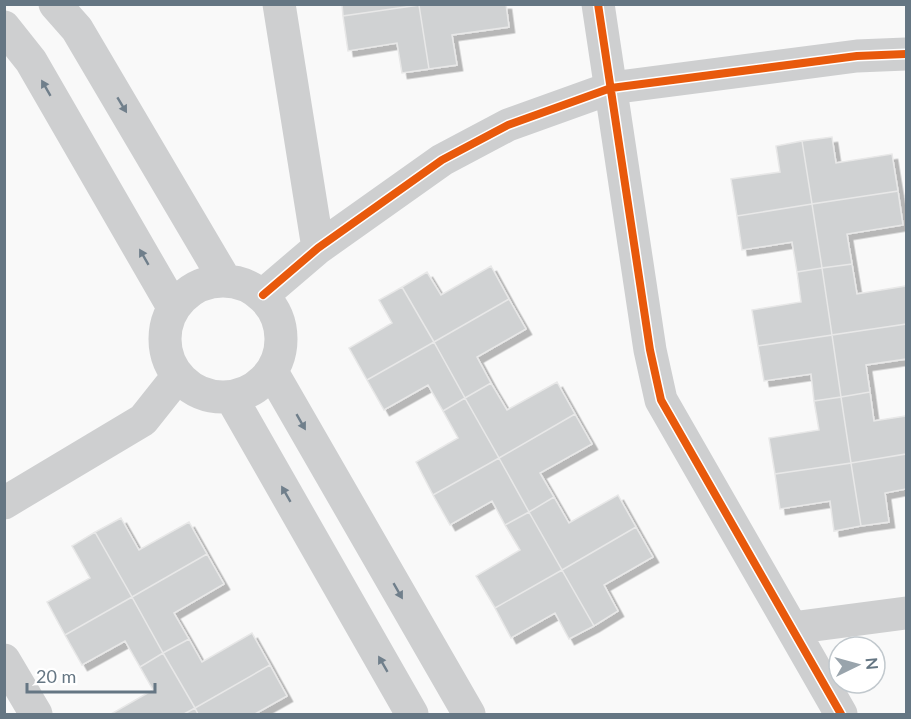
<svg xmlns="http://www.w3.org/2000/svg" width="911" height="719" font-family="Lato,sans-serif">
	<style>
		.building { fill: #d0d2d3; stroke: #e8e8e8; stroke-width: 1.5; filter: url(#shadow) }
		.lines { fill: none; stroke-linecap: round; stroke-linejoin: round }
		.street { stroke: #cecfd0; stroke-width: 33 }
		.cycleway-casing { stroke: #fff; stroke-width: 11 }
		.cycleway { stroke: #e8590c; stroke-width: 8 }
		.oneway { fill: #707f8b }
	</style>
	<defs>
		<filter id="shadow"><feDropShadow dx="5.5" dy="5.5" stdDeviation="0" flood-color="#0004"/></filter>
	</defs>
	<rect width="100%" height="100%" fill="#f9f9f9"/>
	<path class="building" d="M342 4H419V5L343 16Z
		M506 4 509 27 452 35 457 65 429 69 419 5Z
		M419 5 429 69 402 73 397 43 348 51 343 16Z
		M832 137 836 163 892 154 898 191 812 204 802 141Z
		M802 141 812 204 737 216 731 179 780 172 776 146Z
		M898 191 903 225 847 234 852 264 822 268 812 204Z
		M812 204 822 268 797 272 792 242 742 250 737 216Z
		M852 264 857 294 906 286V324L832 335 822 268Z
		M491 266 509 299 434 342 402 287 427 272 441 295Z
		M822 268 832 335 758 346 752 310 801 302 797 272Z
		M402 287 434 342 367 380 349 348 392 323 379 300Z
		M509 299 526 329 477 357 491 383 465 398 434 342Z
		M906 324V359L866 365 870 392 841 397 832 335Z
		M832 335 841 397 814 401 811 374 764 381 758 346Z
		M434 342 465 398 443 411 428 385 384 410 367 380Z
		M557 382 575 414 499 458 465 398 491 383 507 410Z
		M870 392 874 421 906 416V454L851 463 841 397Z
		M841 397 851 463 775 474 769 438 819 430 814 401Z
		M465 398 499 458 433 495 416 462 458 438 443 411Z
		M575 414 592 444 540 473 554 497 529 512 499 458Z
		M906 454V489L885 493 889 522 861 526 851 463Z
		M499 458 529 512 505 525 492 501 450 525 433 495Z
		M851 463 861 526 834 531 830 501 780 509 775 474Z
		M618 495 636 527 562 570 529 512 554 497 569 523Z
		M529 512 562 570 495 608 476 576 520 550 505 525Z
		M121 518 139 550 189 522 207 554 132 597 95 532Z
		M636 527 653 557 604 585 618 611 594 626 562 570Z
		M95 532 132 597 65 635 47 602 90 578 72 546Z
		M207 554 224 584 174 613 189 639 163 653 132 597Z
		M562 570 594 626 569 639 555 613 511 638 495 608Z
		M132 597 163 653 140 667 125 641 82 665 65 635Z
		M252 633 270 665 195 708 163 653 189 639 202 662Z
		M163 653 195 708 184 714H111L153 690 140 667Z
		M270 665 287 696 255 714H198L195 708Z
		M195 708 198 714H184Z"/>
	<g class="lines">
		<path class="street" d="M55 4 77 29 225 280
			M279 4 318 248
			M598 4 650 350 661 400 841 714
			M4 27 31 61 173 307
			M165 339a58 58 0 1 1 116 0a58 58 0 1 1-116 0Z
			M263 295 318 248 442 160 508 125 611 88 857 56 906 54
			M272 372 469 714
			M231 397 412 714
			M4 503 143 420 178 376
			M792 628 906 613
			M4 660 36 714"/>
		<g class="cycleway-casing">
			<path id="cycleway" d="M598 4 650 350 661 400 841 714
				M263 295 318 248 442 160 508 125 611 88 857 56 906 54"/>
		</g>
		<use href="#cycleway" class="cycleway"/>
	</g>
	<defs><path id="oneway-solid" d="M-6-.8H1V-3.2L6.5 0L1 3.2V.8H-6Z" transform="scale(1.5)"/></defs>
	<g class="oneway">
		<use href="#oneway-solid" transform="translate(46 88) rotate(-120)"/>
		<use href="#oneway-solid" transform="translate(122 105) rotate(59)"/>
		<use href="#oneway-solid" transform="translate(144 257) rotate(-120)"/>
		<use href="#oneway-solid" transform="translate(301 422) rotate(60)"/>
		<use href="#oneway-solid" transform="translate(286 494) rotate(-120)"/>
		<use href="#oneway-solid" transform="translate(398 591) rotate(60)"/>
		<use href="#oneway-solid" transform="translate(383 664) rotate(-120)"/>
	</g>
	<rect width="911" height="719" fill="none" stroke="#657683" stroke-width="12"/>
	<g transform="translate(857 665) rotate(85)"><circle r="28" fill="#ffffff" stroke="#c1c8cd" stroke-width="1.5"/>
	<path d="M0-4.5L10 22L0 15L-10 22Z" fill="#99a4ac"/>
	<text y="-9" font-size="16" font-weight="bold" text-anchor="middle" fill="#657683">N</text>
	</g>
	<path d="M27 683v9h128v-9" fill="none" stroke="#657683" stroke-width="3"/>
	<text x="36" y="683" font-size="18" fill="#657683" stroke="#ffffff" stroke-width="4.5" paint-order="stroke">20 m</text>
</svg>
